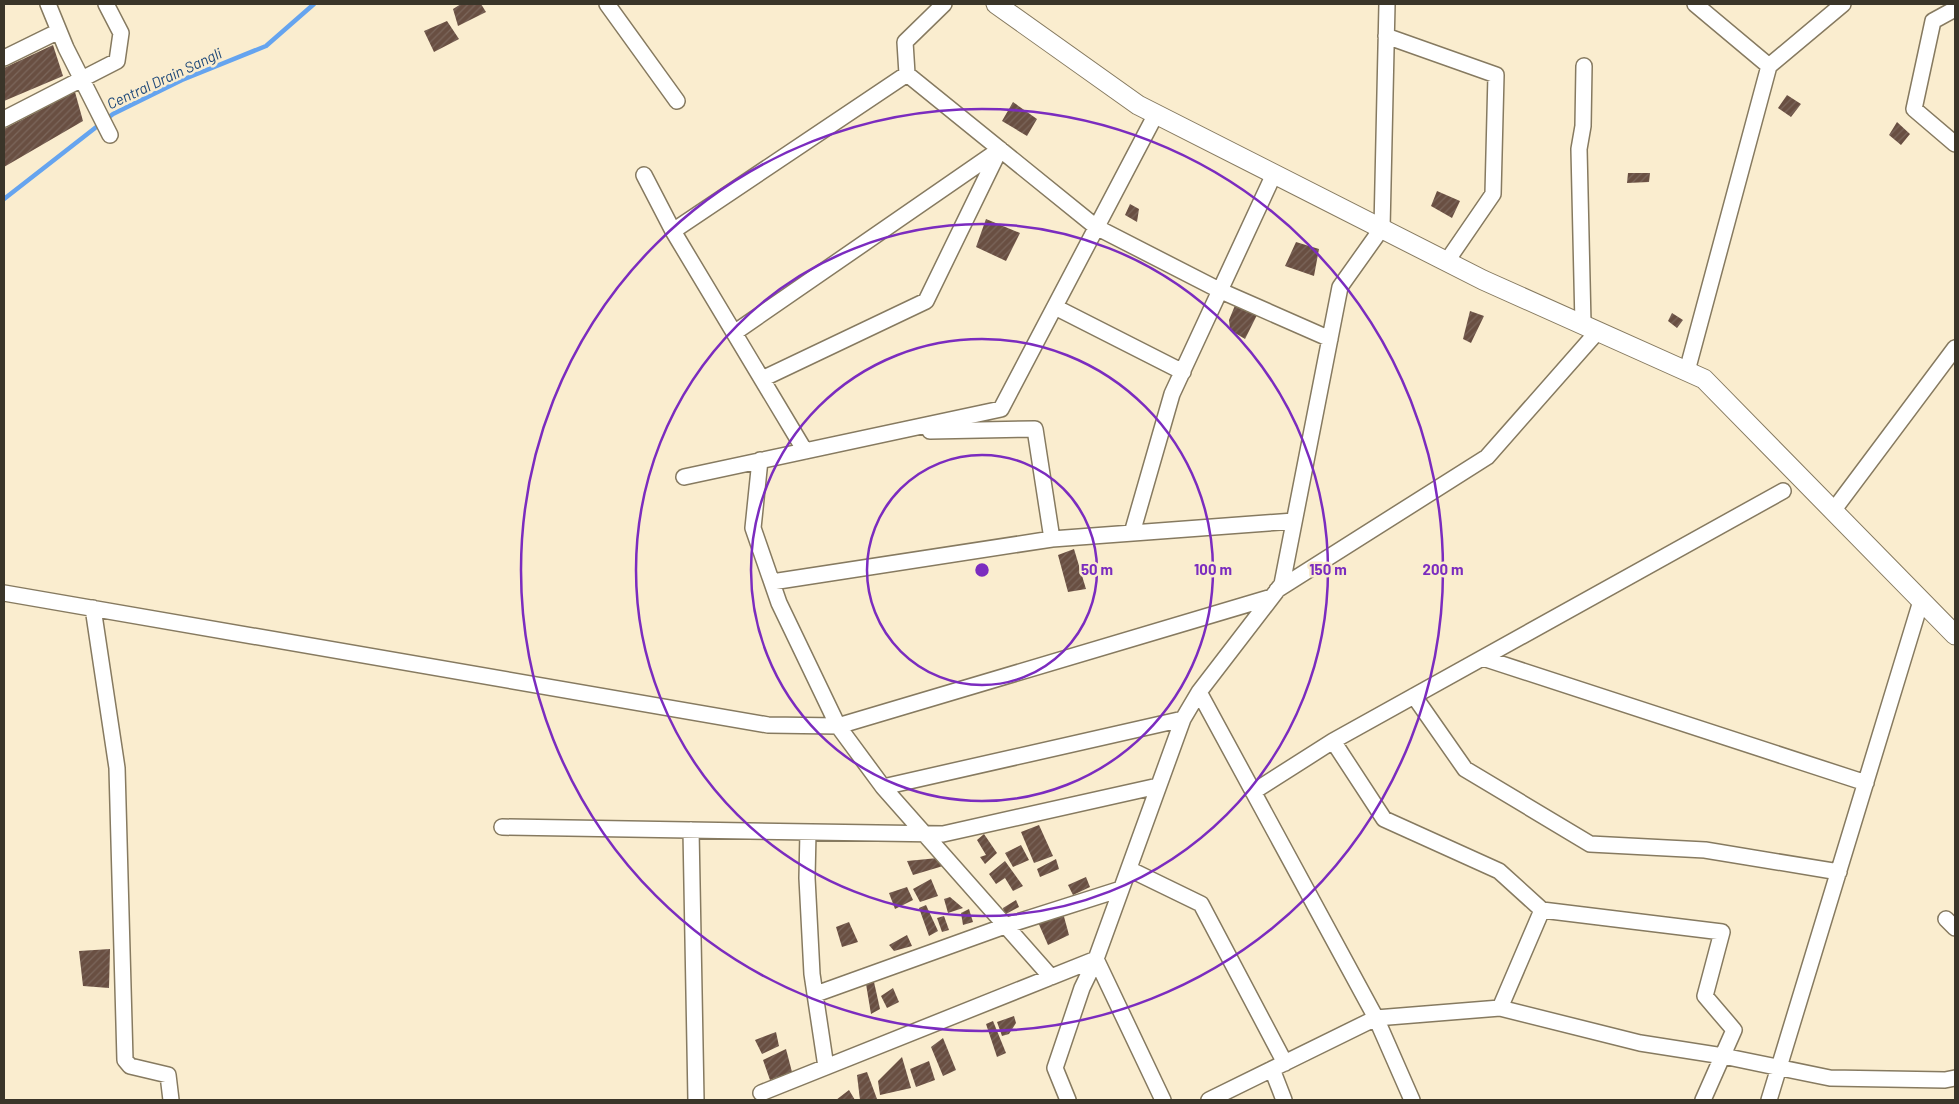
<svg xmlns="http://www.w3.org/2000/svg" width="1959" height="1104" font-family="Barlow,sans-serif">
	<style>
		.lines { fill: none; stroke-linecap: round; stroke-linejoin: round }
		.stream { stroke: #65a4ef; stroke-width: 4.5 }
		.building { fill: url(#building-hatch) }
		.minor-casing { stroke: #867a60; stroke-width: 18 }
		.major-casing { stroke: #867a60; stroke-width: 21 }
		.minor { stroke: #fff; stroke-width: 15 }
		.major { stroke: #fff; stroke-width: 19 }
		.ring { fill: none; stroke: #7b2cbf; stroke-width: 2.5 }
		.labels { text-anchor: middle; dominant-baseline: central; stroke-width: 5; stroke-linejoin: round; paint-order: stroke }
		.water-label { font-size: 15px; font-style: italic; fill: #1c4778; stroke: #faedcf }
		.centre { fill: #7b2cbf; stroke: #faedcf; stroke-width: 2.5 }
		.ring-label { font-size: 15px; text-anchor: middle; font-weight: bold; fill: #7b2cbf; stroke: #faedcf; stroke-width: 5; stroke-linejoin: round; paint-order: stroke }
	</style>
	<defs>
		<pattern id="building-hatch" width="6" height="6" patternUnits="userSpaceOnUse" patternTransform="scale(1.25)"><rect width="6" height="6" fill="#694f42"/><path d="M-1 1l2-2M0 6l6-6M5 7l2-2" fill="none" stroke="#7b665b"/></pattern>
	</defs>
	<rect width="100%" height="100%" fill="#faedcf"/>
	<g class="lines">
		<path class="stream" d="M4 199 113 114 182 80 266 46 314 4"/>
	</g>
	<path class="building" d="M461 4H481L486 12 458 26 453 9Z
		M447 21 459 39 434 52 424 31Z
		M53 45 63 76 4 101V68Z
		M75 92 83 121 4 167V129Z
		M1787 95 1801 104 1791 117 1778 108Z
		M1013 102 1037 119 1027 136 1002 121Z
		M1897 122 1910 134 1901 145 1889 135Z
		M1628 173H1650L1649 182 1627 183Z
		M1437 191 1460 201 1452 218 1431 206Z
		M1130 204 1139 209 1137 222 1125 215Z
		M986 219 1020 233 1006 261 976 247Z
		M1296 242 1319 249 1314 276 1285 266Z
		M1236 303 1257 315 1245 339 1230 330 1229 320Z
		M1470 311 1484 316 1471 343 1463 339Z
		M1672 313 1683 320 1677 328 1668 321Z
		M1074 549 1086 589 1068 592 1058 555Z
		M1039 825 1053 856 1034 863 1021 832Z
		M984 834 997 853 985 864 980 857 986 855 977 840Z
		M1021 845 1029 860 1013 867 1005 853Z
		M938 858 943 866 913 875 907 861Z
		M1056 859 1059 869 1040 877 1037 869Z
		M1005 861 1023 886 1013 891 1005 878 996 884 989 874Z
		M1086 877 1090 887 1073 895 1068 885Z
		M931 879 938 896 920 902 913 889Z
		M907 887 913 900 895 909 889 893Z
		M950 897 963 908 948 913 944 899Z
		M1016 900 1019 907 1004 915 1003 908Z
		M926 905 938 931 929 936 919 908Z
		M969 909 973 922 963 925 961 913Z
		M1063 913 1069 935 1048 945 1037 920Z
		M944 916 949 930 942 932 937 918Z
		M849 922 858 942 842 947 836 927Z
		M907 935 912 946 894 951 889 945Z
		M110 949 109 988 83 986 79 951Z
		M874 982 880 1009 871 1014 866 984Z
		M893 988 899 1002 887 1008 881 996Z
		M1014 1016 1016 1023 1009 1034 1002 1036 997 1022Z
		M993 1021 1006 1053 997 1057 986 1024Z
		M776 1032 779 1046 762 1054 755 1040Z
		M943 1038 956 1070 943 1076 931 1047Z
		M786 1049 792 1072 770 1080 763 1060Z
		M902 1057 911 1088 880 1095 878 1081Z
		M929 1061 935 1080 916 1087 910 1069Z
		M867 1072 877 1099 860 1100 857 1075Z
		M849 1090 855 1100H836Z"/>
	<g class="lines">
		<g class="minor-casing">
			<path id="minor" d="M48 4 66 48 110 135
				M607 4 677 101
				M1955 9 1933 21 1914 109 1955 144
				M1386 36 1496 75 1493 194 1447 261
				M4 58 59 31
				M1769 66 1843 4
				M907 74 1096 227 1221 291 1330 339
				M4 119 117 61 121 33 106 4
				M644 175 673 231
				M1055 307 1183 372
				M1583 324 1579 149 1583 126 1584 66
				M734 333 999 150
				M1687 371 1769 66 1695 4
				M762 379 926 301 1000 149
				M930 431 1035 429 1052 539
				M805 451 673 231 907 74 905 42 944 4
				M760 460 753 528 779 603 838 726 1272 597
				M684 477 1001 409 1156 114
				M1833 511 1955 348
				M1132 533 1172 394 1274 174
				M772 582 1052 539 1294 521
				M1277 590 1487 457 1598 331
				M4 593 768 725 838 726 883 787 1183 719
				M93 608 117 768 125 1060 130 1066 168 1075 171 1100
				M1483 658 1866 783
				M1199 692 1376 1018 1500 1008 1542 910 1499 871 1384 819 1333 741 1253 792
				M1414 696 1465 769 1590 844 1705 850 1839 872
				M1333 741 1783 491
				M883 787 1051 977
				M502 827 943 834 1158 786
				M691 830 696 1100
				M808 832 807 878 812 974 826 1067
				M1129 869 1201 904 1285 1063
				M1542 910 1722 932 1705 996 1734 1030 1703 1100
				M1946 919 1955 928
				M1096 959 1163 1100
				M816 994 1005 926 1121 889
				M1500 1008 1640 1043 1723 1056 1830 1078 1945 1080 1955 1078
				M1272 1069 1284 1100
				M761 1093 1096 959
				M1068 1100 1055 1068 1082 988 1096 959 1183 719 1199 692 1282 584 1340 287 1382 228 1387 4
				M1209 1100 1376 1018 1412 1100
				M1769 1100 1921 601"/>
		</g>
		<g class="major-casing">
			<path id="major" d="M996 4 1138 105 1483 280 1704 379 1955 635"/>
		</g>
		<use href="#minor" class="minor"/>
		<use href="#major" class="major"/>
	</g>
	<g class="ring">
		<circle cx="982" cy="570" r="115"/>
		<circle cx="982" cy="570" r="231"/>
		<circle cx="982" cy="570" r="346"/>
		<circle cx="982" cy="570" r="461"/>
	</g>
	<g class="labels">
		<g class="water-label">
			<text transform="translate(164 78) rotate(-25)">Central Drain Sangli</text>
		</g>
	</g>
	<circle cx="982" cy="570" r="8" class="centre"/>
	<g class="ring-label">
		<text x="1097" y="575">50 m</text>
		<text x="1213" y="575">100 m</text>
		<text x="1328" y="575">150 m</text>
		<text x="1443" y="575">200 m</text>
	</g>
	<rect width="1959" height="1104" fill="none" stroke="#3a3529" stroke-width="10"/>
</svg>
